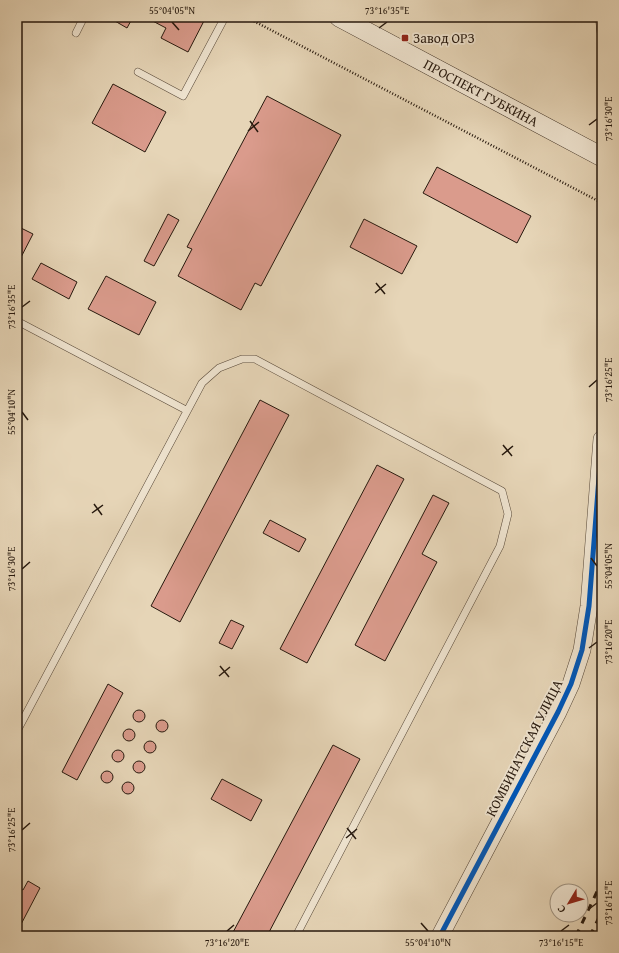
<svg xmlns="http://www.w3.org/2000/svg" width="619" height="953" font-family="'Gentium Book Plus',serif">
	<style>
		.building { fill: #da9b8c; stroke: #27190e }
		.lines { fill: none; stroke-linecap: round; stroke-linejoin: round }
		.service-casing { stroke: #574838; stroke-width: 8 }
		.tertiary-casing { stroke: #574838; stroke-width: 18 }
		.secondary-casing { stroke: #27190e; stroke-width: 20 }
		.path { stroke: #27190e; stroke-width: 2.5; stroke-dasharray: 1 2; stroke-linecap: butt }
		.service { stroke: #efe4d0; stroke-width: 7 }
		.tertiary { stroke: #efe4d0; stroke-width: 17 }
		.secondary { stroke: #efe4d0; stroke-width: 19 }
		.rail { stroke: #27190e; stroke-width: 3; stroke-dasharray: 7 7; stroke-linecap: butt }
		.cycleway-casing { stroke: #efe4d0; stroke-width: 8 }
		.cycleway { stroke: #0057b8; stroke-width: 5 }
		.ticks { fill: none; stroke: #27190e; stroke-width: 1.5 }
		.poi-dot { fill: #8f2418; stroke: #efe4d0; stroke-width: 1.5 }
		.labels { text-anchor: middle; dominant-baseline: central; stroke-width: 3.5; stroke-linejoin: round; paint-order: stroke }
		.poi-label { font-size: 14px; fill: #27190e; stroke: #efe4d0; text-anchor: start }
		.street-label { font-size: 14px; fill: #27190e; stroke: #efe4d0 }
		.neatline { fill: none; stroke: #27190e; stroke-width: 1.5 }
		.ticks-label { font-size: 10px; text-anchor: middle; fill: #27190e }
	</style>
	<rect width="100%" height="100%" fill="#e6d5b7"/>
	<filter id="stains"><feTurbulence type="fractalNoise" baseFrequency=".005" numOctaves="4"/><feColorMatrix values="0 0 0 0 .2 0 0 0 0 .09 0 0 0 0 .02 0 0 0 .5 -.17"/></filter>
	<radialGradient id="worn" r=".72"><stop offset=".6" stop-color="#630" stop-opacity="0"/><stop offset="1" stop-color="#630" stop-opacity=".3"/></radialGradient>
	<path class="building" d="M108 17H133L127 28Z
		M145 17H206L188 52 161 38 166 28Z
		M113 84 166 112 145 152 92 123Z
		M267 96 341 135 261 286 255 283 241 310 178 276 192 249 187 247Z
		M437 167 531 216 517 243 423 193Z
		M168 214 179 220 154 266 144 261Z
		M364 219 417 246 402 274 350 247Z
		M17 226 33 234 17 265Z
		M41 263 77 282 69 299 32 279Z
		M106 276 156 302 139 335 88 309Z
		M260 400 289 415 180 622 151 606Z
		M377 465 404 479 307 663 280 649Z
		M433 495 449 503 422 554 437 562 385 661 355 645Z
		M270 520 306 539 299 552 263 533Z
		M231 620 244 626 232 649 219 643Z
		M108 684 123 693 77 780 62 772Z
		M133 716a6 6 0 1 1 12 0a6 6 0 1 1-12 0Z
		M156 726a6 6 0 1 1 12 0a6 6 0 1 1-12 0Z
		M123 735a6 6 0 1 1 12 0a6 6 0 1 1-12 0Z
		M144 747a6 6 0 1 1 12 0a6 6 0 1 1-12 0Z
		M333 745 360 759 267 936H231Z
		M112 756a6 6 0 1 1 12 0a6 6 0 1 1-12 0Z
		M133 767a6 6 0 1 1 12 0a6 6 0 1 1-12 0Z
		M101 777a6 6 0 1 1 12 0a6 6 0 1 1-12 0Z
		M222 779 262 800 251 821 211 799Z
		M122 788a6 6 0 1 1 12 0a6 6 0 1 1-12 0Z
		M28 881 40 888 17 932V887L23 890Z"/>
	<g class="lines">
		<g class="service-casing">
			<path id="service" d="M599 17 602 42
				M76 33 84 17
				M138 72 183 96 225 17
				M17 321 186 410
				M17 731 202 383 219 368 242 359H255L502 491 508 514 500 546 296 936"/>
		</g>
		<g class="tertiary-casing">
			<path id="tertiary" d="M440 936 558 712 571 684 582 650 589 606 602 439"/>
		</g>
		<g class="secondary-casing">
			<g id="secondary">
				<path id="s1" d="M339 17 602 157"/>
			</g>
		</g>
		<path class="path" d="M246 17 602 203"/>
		<use href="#service" class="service"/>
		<use href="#tertiary" class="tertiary"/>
		<use href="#secondary" class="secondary"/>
		<path class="rail" d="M576 936 602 881
			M590 936 602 911"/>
		<g class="cycleway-casing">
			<path id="cycleway" d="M440 936 558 712 571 684 582 650 589 606 602 439"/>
		</g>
		<use href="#cycleway" class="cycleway"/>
	</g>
	<path class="ticks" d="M172 22 179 30M379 28 387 22M250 121 258 132M589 125 597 119M248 131 259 122M376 283 385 294M375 293 386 284M22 307 30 301M589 387 597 380M22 412 28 420M503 445 512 456M502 455 513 446M94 504 102 515M92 513 103 505M591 558 597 566M22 569 30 562M589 648 597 642M220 666 229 677M219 676 230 667M347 828 356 839M22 830 30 823M346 838 357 829M589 909 597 903M421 923 428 931M227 931 234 925M561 931 569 925"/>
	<rect class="poi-dot" x="401" y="34" width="8" height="8" rx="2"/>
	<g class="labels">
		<g class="poi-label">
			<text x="413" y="38">Завод ОРЗ</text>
		</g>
		<g class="street-label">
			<text stroke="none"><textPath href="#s1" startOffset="161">ПРОСПЕКТ ГУБКИНА</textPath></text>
			<text transform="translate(524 748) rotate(-63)">КОМБИНАТСКАЯ УЛИЦА</text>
		</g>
	</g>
	<rect width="619" height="953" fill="none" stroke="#e6d5b7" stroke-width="44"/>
	<g transform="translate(569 903) rotate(232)"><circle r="19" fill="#efe4d0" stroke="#9f9382"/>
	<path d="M0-3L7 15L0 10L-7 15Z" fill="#8f2418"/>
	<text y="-6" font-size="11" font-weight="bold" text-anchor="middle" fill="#27190e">С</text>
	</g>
	<rect x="22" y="22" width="575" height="909" class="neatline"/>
	<g class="ticks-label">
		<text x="172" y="14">55°04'05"N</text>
		<text x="387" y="14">73°16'35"E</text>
		<text transform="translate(608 119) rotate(-90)" y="4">73°16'30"E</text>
		<text transform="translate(11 307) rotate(-90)" y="4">73°16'35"E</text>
		<text transform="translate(608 380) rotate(-90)" y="4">73°16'25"E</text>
		<text transform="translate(11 412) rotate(-90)" y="4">55°04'10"N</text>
		<text transform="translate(608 566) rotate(-90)" y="4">55°04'05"N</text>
		<text transform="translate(11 569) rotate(-90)" y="4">73°16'30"E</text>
		<text transform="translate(608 642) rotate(-90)" y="4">73°16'20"E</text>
		<text transform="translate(11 830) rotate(-90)" y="4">73°16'25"E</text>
		<text transform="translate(608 903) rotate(-90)" y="4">73°16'15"E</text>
		<text x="227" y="946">73°16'20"E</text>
		<text x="428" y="946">55°04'10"N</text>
		<text x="561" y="946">73°16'15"E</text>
	</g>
	<rect width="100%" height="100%" filter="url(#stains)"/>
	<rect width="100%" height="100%" fill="url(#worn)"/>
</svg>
